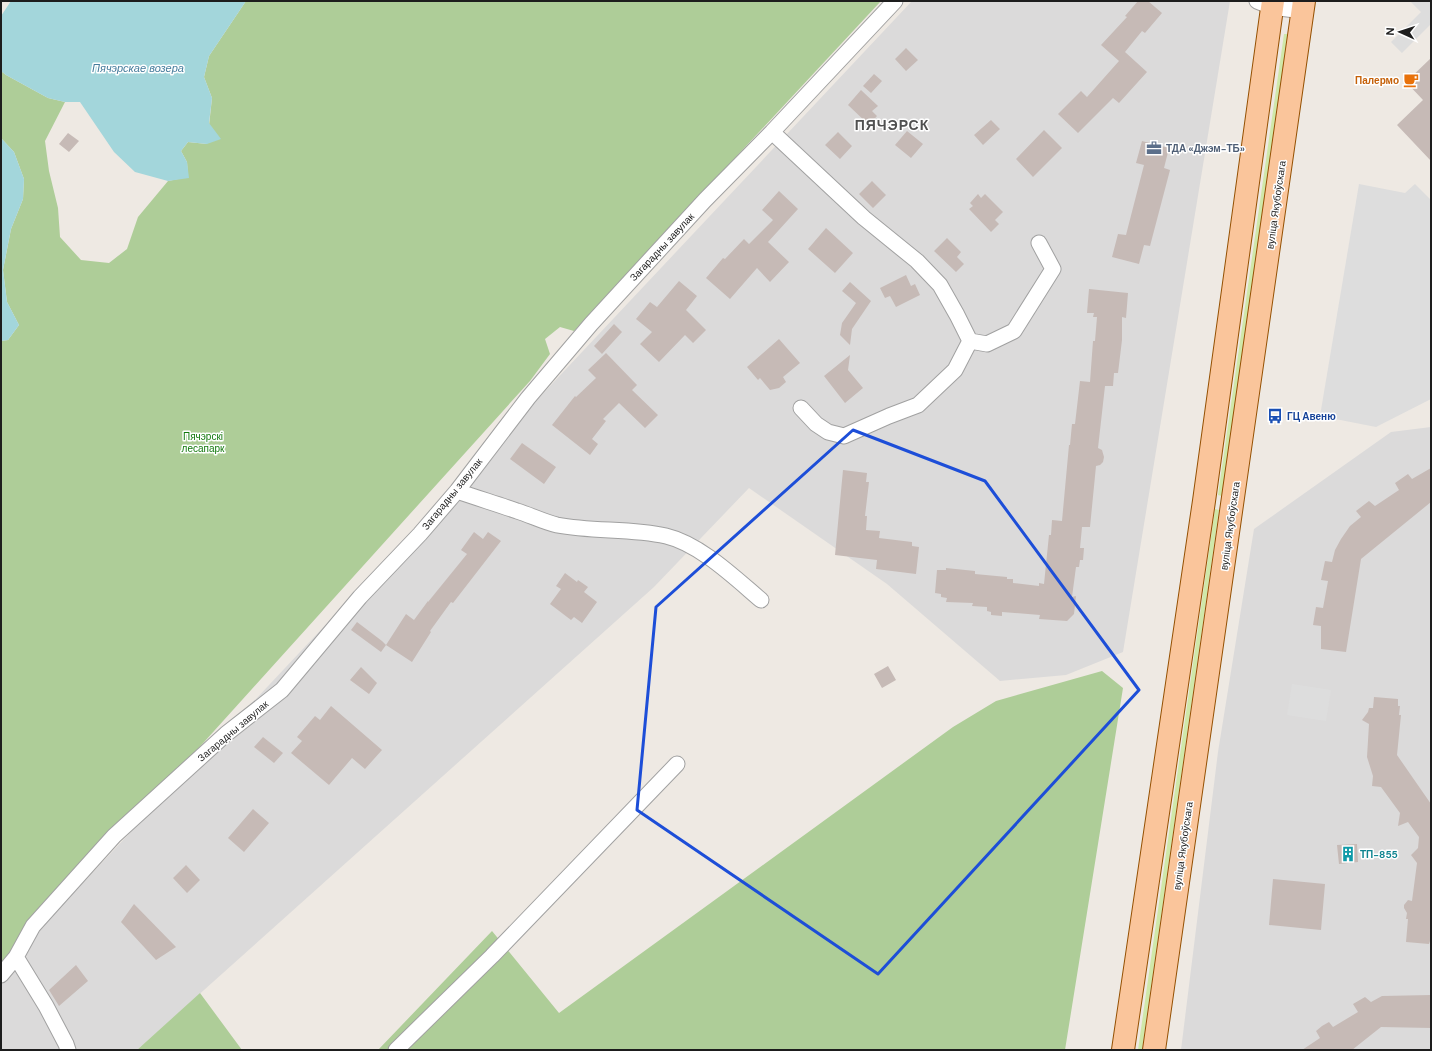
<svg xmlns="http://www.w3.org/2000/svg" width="1432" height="1051" font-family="'DM Sans',sans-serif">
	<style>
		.residential { fill: #dbdada }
		.grass { fill: #d0e8a9 }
		.forest { fill: #aecd98 }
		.parking { fill: #ddd }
		.water { fill: #a3d6db }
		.building { fill: #c6bab6 }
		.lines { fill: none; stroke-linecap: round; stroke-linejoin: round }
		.minor-casing { stroke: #a1a1a1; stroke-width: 17 }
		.primary-casing { stroke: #945002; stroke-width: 24 }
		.minor { stroke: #fff; stroke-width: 15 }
		.primary { stroke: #fac59b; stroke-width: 22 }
		.marked { fill: none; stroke: #1d4ed8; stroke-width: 3; stroke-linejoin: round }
		.labels { text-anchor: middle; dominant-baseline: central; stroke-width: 3; stroke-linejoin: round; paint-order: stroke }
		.food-label { font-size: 10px; font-weight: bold; fill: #c56008; stroke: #fff; text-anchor: end }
		.service-label { font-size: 10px; font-weight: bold; fill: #4e5e75; stroke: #fff; text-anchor: start }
		.street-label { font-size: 10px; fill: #1d1d1d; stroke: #fff }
		.transit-label { font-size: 10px; font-weight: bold; fill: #164399; stroke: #fff; text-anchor: start }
		.park-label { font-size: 10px; fill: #12790d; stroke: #fff }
		.culture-label { font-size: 10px; font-weight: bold; fill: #0d838f; stroke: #fff; text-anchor: start }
		.water-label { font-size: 11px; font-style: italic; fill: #457c9c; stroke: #fff }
		.district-label { font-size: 14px; font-weight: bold; letter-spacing: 1px; fill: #505050; stroke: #fff }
	</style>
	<rect width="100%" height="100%" fill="#eee9e3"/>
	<path class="residential" d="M912 1H1230L1123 652 1066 675 1000 681 887 584 749 488 654 587 137 1050H1V970Z
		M1431 427V1050H1181L1218 752 1254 529 1391 432Z"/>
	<path class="grass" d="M1284 34H1288L1222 496 1218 495Z
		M1215 509 1219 510 1142 1050H1138Z"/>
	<path class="forest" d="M246 1H881L574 331 560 327 545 339 550 354 530 381 1 967V341L8 340 19 325 7 302 3 270 11 229 23 199 24 179 14 152 1 138V71L6 75 48 98 65 102 45 141 49 171 58 208 60 237 81 260 109 263 127 249 138 217 168 181 188 177 187 162 181 151 188 142 207 144 212 98 204 77 209 56Z
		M1102 671 1123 688 1065 1050H378L492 931 559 1013 953 727 996 701Z
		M200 993 242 1050H137Z"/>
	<path class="parking" d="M1410 1H1431V24L1402 53 1391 42 1421 12Z
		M1359 184 1405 193 1415 184 1431 200V399L1376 427 1320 416Z
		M1292 684 1331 690 1326 721 1287 715Z"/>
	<path class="water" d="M11 1H246L209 56 204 77 212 98 209 123 221 139 207 144 188 142 181 151 187 162 189 178 168 181 135 172 114 152 80 102H65L48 98 6 75 1 71V16Z
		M1 138 14 152 24 179 23 199 11 229 3 270 7 302 19 325 8 340 1 341Z"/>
	<path class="building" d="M1138 1H1148L1162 13 1145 33 1142 31 1125 52 1147 72 1119 103 1113 98 1078 133 1058 114 1081 91 1087 97 1119 61 1101 45 1127 17 1125 16Z
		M906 48 918 60 906 71 895 59Z
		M1431 58V161L1397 125 1423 100 1406 82Z
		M874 74 882 81 871 93 863 86Z
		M861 90 878 106 872 111 877 116 869 125 848 105Z
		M991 120 1000 129 983 145 974 135Z
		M1044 130 1062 148 1033 177 1016 159Z
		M907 131 923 144 911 158 895 145Z
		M838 132 852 146 840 159 825 145Z
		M68 133 79 141 69 152 59 144Z
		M1142 141 1169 148 1164 168 1170 170 1150 246 1144 245 1139 264 1112 257 1118 234 1126 235 1144 165 1136 163Z
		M872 181 886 195 873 208 859 194Z
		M779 191 798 209 768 242 789 262 770 282 757 268 730 299 706 278 723 258 725 259 744 239 749 244 773 220 762 210Z
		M978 194 981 198 985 194 1003 212 995 220 999 224 991 232 969 209 973 206 970 203Z
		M826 228 853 253 835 273 808 249Z
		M947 238 961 252 957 257 964 264 956 272 934 251Z
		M906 275 911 286 915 284 920 295 896 307 890 296 885 298 880 288Z
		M679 281 697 296 686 310 706 330 693 343 685 335 659 362 640 344 652 332 636 319 650 302 657 307Z
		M850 282 871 301 852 329 850 345 840 335 842 323 856 303 842 291Z
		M1089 289 1128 293 1126 318 1122 317V340L1118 373H1114L1113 386H1105L1098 448 1102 450 1104 457 1103 462 1100 465 1096 466 1090 527H1082L1080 548H1084L1083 560H1080L1079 567H1076L1072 597 1076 596 1074 614 1067 621 1039 619 1040 615 1002 612V616L991 615V612L987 611V607L972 606 973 603 946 602 947 598 941 597V594L935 593 937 570H946V568L975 571V574L1007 577V579H1013V583L1039 586V583L1044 584 1049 535H1051L1052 520 1062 521 1069 445H1070L1072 424H1075L1080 381 1090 382 1093 341H1095L1097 317H1093L1094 313H1087Z
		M614 324 622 332 602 354 594 346Z
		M779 339 800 363 783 377 786 382 779 388 770 390 760 378 758 380 747 367Z
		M606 353 637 385 632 390 658 415 645 428 619 403 603 419 606 421 592 439 598 444 590 455 552 425 575 396 576 397 596 378 588 370Z
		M850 355 848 370 863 388 845 403 824 376Z
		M522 443 556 467 544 484 510 459Z
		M1431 468V502L1361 559 1346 652 1321 649V626L1313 625 1316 607 1323 608 1328 581 1321 580 1325 561 1332 562 1335 550 1341 539 1350 526 1361 517 1356 511 1369 501 1375 506 1399 490 1395 483 1408 474 1412 479Z
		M843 470 867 473 866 482H869L865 516H867L866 530 880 531 879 538 912 542V546L919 547 916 574 876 569 877 560 835 555Z
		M474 532 483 539 488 532 501 541 453 603 451 602 430 631 431 632 412 662 386 645 406 614 414 620 428 601V602L467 554 461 550Z
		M565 573 577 582 578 580 588 587 584 592 597 602 582 623 574 617 571 620 550 604 561 589 556 586Z
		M357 622 382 641 386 645 381 652 351 630Z
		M888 666 896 680 882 688 874 674Z
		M361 667 377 683 369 694 350 680Z
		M1374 697 1398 699V706H1400L1399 715H1401L1397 755 1431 804V938L1429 944 1406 942 1408 919H1406L1407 913 1404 908V905L1408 900 1412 901 1417 863 1411 855 1418 848 1419 837 1408 822 1398 826 1400 813 1381 787 1372 786 1373 776 1367 757 1369 724 1362 720 1368 712 1369 708H1373Z
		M331 706 382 750 365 769 352 758 329 785 291 753 302 741 297 737 315 716 320 720Z
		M263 737 283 753 274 763 254 747Z
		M253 809 269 823 244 852 228 838Z
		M1357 844 1358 862 1339 864 1337 845Z
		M186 865 200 880 187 893 173 878Z
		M1273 879 1325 884 1321 930 1269 925Z
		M134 904 176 947 156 960 121 922Z
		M76 965 88 981 59 1006 49 990Z
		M1431 995V1028L1381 1027 1352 1050H1302L1320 1038 1316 1031 1322 1026 1329 1022 1333 1027 1358 1012 1353 1004 1365 997 1371 1002 1382 996Z"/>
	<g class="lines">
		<g class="minor-casing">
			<path id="minor" d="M1257 1 1272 7 1303 11
				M772 132 864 218 917 261 940 285 957 315 970 341 987 344 1014 331 1053 269 1039 243
				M801 408 816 424 828 432 844 436 889 416 918 405 955 370 970 341
				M457 491C477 498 497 504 517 511 530 515 544 522 557 525 593 532 631 528 666 536 700 544 735 578 761 600
				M16 957 46 1006 66 1044 68 1050
				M1 975 16 957 33 926 114 836 226 734 282 690 360 597 420 534 457 491 528 398 591 324 705 200 772 132 895 1
				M396 1050 492 956 677 764"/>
		</g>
		<g class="primary-casing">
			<path id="primary" d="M1123 1050 1204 501 1273 1
				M1154 1050 1304 1"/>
		</g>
		<use href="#minor" class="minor"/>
		<use href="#primary" class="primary"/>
	</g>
	<path class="marked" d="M853 430 985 481 1139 690 878 974 637 810 656 607Z"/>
	<defs>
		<g id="cafe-bare" transform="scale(1.2)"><path d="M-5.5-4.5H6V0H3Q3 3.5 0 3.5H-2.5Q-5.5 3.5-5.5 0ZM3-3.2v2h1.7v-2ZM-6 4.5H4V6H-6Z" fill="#e8710a" stroke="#fff" stroke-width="2.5" paint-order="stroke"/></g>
		<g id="office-bare" transform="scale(1.2)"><path d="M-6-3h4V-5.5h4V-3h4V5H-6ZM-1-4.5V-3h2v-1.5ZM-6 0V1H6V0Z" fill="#5c6f8a" stroke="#fff" stroke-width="2.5" paint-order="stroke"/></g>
		<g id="bus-bare" transform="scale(1.2)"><path d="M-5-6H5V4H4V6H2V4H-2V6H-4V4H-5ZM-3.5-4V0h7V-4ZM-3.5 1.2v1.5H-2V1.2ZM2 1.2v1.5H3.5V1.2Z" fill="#1a4fb4" stroke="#fff" stroke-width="2.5" paint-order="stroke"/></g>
		<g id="building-bare" transform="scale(1.2)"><path d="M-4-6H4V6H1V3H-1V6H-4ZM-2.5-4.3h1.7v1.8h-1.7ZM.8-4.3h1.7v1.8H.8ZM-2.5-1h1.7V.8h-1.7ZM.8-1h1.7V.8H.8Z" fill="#0f9aa8" stroke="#fff" stroke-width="2.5" paint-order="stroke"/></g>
	</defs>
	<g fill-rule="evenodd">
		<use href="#cafe-bare" x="1411" y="80"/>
		<use href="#office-bare" x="1154" y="148"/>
		<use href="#bus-bare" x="1275" y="416"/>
		<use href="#building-bare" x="1348" y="854"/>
	</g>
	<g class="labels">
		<g class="food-label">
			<text x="1399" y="80">Палермо</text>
		</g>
		<g class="service-label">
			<text x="1166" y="148">ТДА «Джэм-ТБ»</text>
		</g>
		<g class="street-label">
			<text transform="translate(1276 205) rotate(-82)">вуліца Якубоўскага</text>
			<text transform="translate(662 247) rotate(-47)">Загарадны завулак</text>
			<text transform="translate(452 494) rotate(-51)">Загарадны завулак</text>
			<text transform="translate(1230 526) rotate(-82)">вуліца Якубоўскага</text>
			<text transform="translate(233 731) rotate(-40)">Загарадны завулак</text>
			<text transform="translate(1183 846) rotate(-82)">вуліца Якубоўскага</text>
		</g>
		<g class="transit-label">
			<text x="1287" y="416">ГЦ Авеню</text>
		</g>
		<g class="park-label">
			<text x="203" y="436">Пячэрскі<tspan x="203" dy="12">лесапарк</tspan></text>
		</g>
		<g class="culture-label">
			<text x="1360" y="854">ТП-855</text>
		</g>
		<g class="water-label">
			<text x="138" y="68">Пячэрскае возера</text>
		</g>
		<g class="district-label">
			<text x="892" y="125">ПЯЧЭРСК</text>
		</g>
	</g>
	<rect width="1432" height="1051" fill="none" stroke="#1d1d1d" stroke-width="4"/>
	<g transform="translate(1400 32) rotate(273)" stroke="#ffffff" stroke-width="3" paint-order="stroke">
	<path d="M0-3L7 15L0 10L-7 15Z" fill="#1d1d1d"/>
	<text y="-6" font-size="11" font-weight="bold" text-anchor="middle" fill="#1d1d1d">N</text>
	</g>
</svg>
